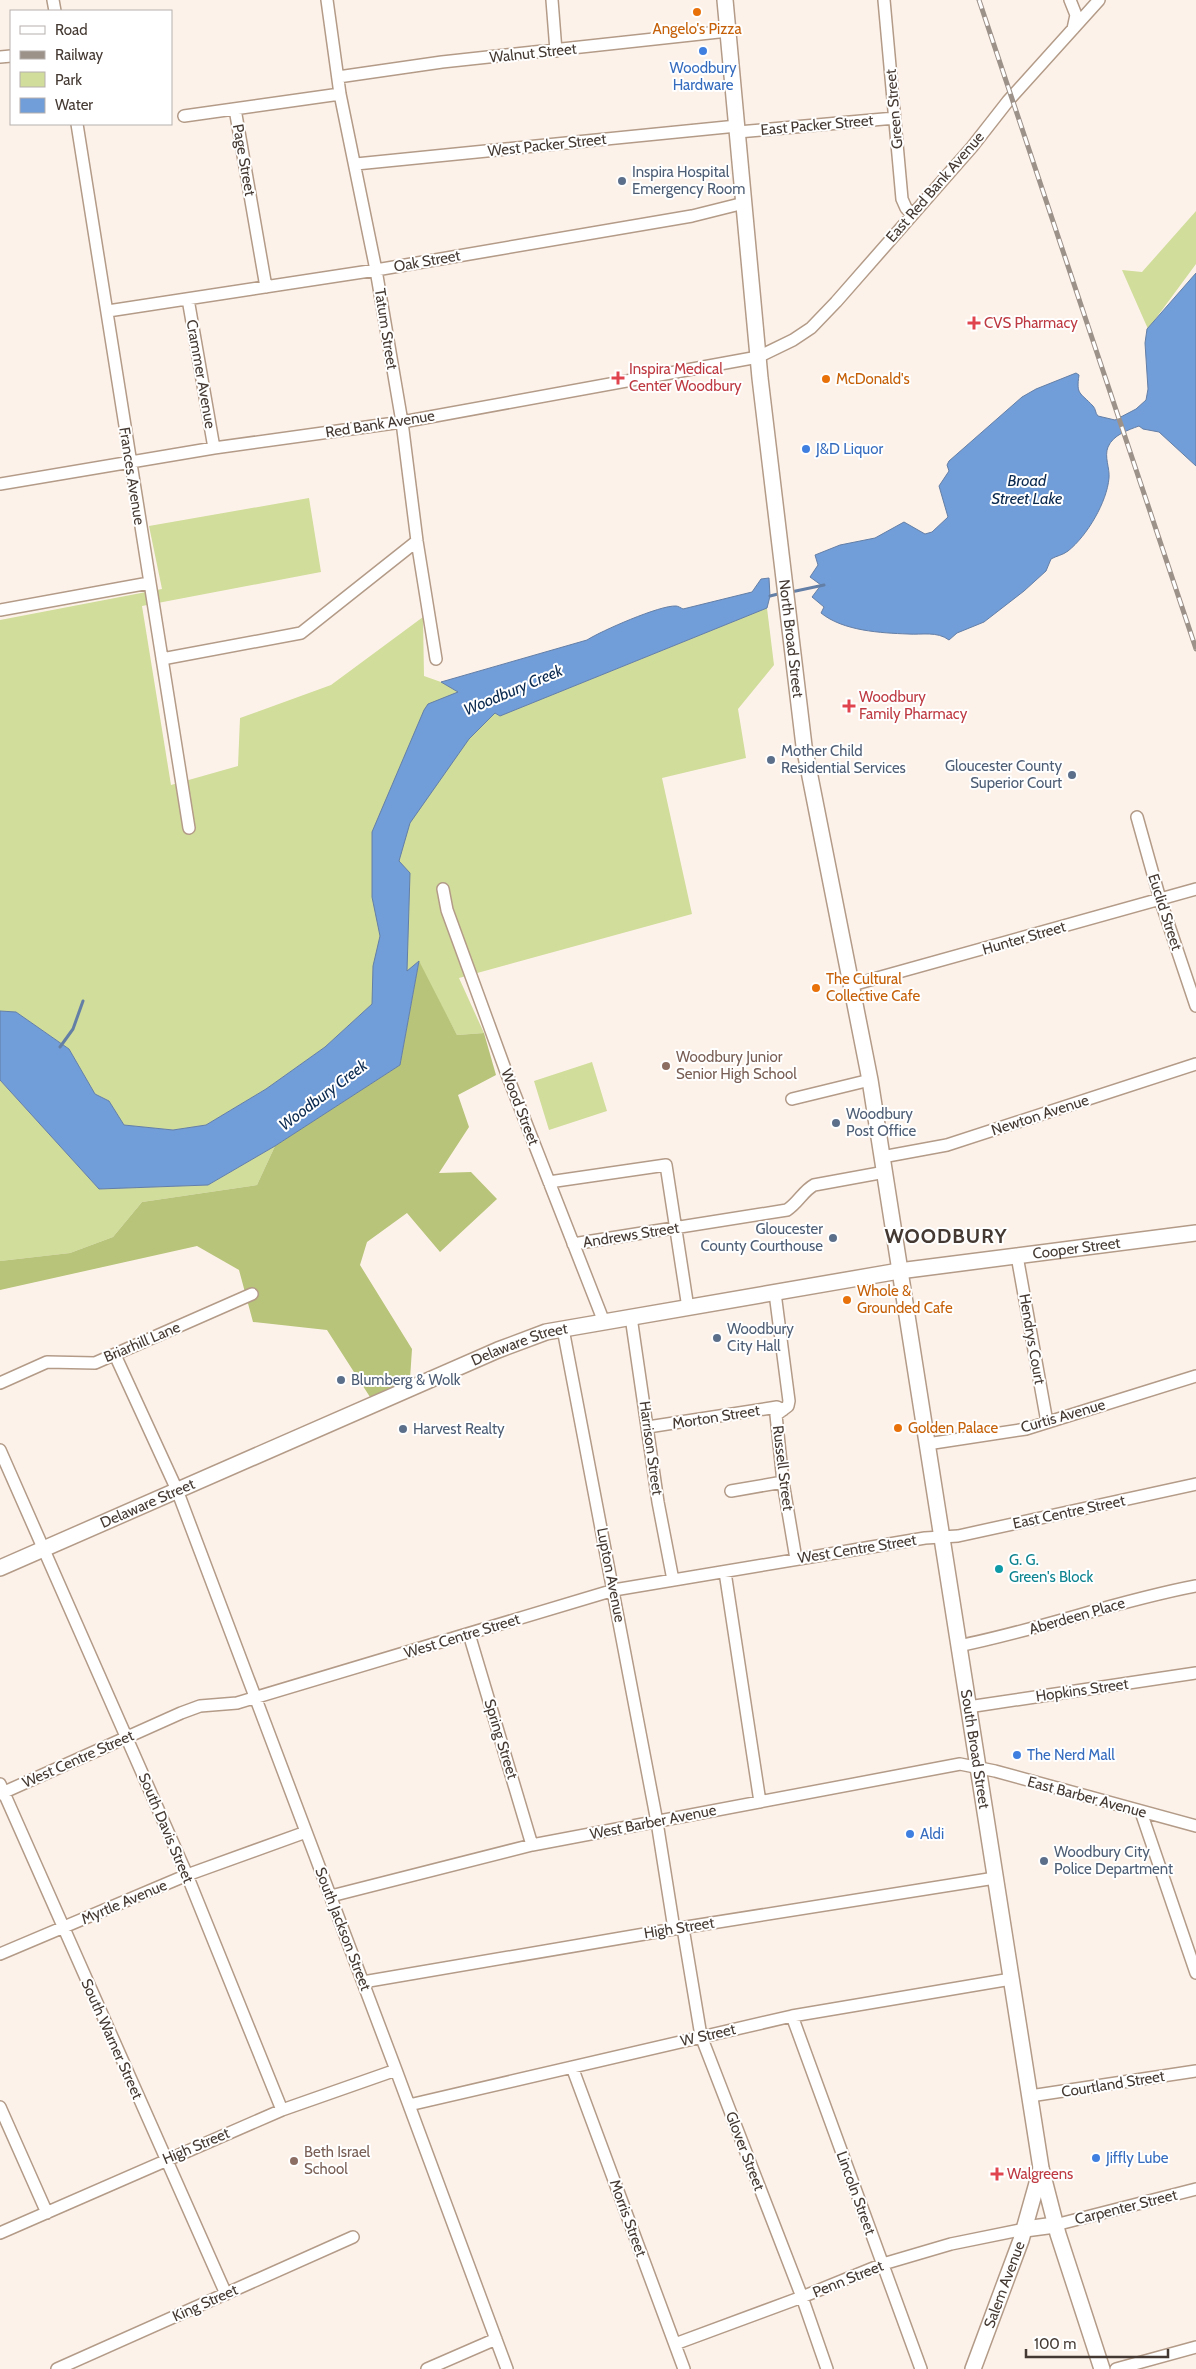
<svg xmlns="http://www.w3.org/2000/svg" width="1196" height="2369" font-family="Cabin,sans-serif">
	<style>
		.green { fill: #d1dd9b }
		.forest { fill: #b7c479 }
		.water { fill: #719dd8; stroke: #647fa6 }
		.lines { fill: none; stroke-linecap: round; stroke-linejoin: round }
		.stream { stroke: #647fa6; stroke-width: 3 }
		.minor-casing { stroke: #b39b88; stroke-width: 14 }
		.major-casing { stroke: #b39b88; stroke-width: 18 }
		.minor { stroke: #fff; stroke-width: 11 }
		.major { stroke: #fff; stroke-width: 15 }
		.rail-casing { stroke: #9d928a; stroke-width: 5 }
		.rail { stroke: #fff; stroke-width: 3; stroke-dasharray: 9; stroke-linecap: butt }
		.food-dot { fill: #e8710a; stroke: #fff; stroke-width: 2 }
		.shop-dot { fill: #3f7fe0; stroke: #fff; stroke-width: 2 }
		.service-dot { fill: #5c6f8a; stroke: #fff; stroke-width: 2 }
		.health-dot { fill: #e0444e; stroke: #fff; stroke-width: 2 }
		.education-dot { fill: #8d6e63; stroke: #fff; stroke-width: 2 }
		.culture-dot { fill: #0f9aa8; stroke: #fff; stroke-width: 2 }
		.labels { text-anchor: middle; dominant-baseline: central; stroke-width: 4; stroke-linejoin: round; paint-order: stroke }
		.food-label { font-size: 15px; fill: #c56008; stroke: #fff; text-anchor: start }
		.street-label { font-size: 15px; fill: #453a33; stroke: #fff }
		.shop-label { font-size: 15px; fill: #366cbe; stroke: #fff; text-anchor: start }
		.service-label { font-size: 15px; fill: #4e5e75; stroke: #fff; text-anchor: start }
		.health-label { font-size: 15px; fill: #be3a42; stroke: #fff; text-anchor: start }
		.education-label { font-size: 15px; fill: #785e54; stroke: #fff; text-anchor: start }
		.culture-label { font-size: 15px; fill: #0d838f; stroke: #fff; text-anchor: start }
		.water-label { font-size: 16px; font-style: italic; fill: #0a294f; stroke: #fff }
		.district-label { font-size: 20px; font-weight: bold; letter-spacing: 1px; fill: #453a33; stroke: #fff }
	</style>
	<rect width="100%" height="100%" fill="#fdf2ea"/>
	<path class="green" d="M1196 211V264L1148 329 1122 270 1142 272Z
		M309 498 321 572 142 606 171 785 238 766 240 718 331 685 423 617 424 676 441 682 500 716 767 608 774 665 738 709 746 758 662 778 692 914 459 978 484 1033 457 1035 418 962 325 1047 266 1089 206 1125 173 1130 124 1125 109 1101 95 1094 69 1049 16 1012 0 1011V620L162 589 149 526Z
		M592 1062 607 1111 549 1130 534 1081Z
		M0 1080 99 1189 208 1185 275 1146 257 1185 142 1202 113 1237 70 1253 0 1261Z"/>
	<path class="forest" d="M419 961 457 1035 484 1033 496 1075 458 1095 469 1127 439 1173 471 1172 497 1199 440 1252 407 1213 367 1242 360 1265 412 1349 410 1379 370 1397 327 1330 253 1322 239 1270 197 1246 0 1290V1261L70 1253 113 1237 142 1202 257 1185 275 1146 400 1065Z"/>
	<path class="water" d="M1196 273V466L1159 432 1143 429 1139 426C1128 430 1113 435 1108 447 1104 457 1110 468 1109 478 1107 502 1087 536 1068 551 1063 555 1056 556 1051 559L1046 571 1024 591 984 622 957 633 949 640C937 631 922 635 908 634 881 633 843 631 821 613L824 607 812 597 821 585 810 577 818 565 815 555 840 545 875 538 904 522 925 534 932 532 948 517 939 486 949 471 947 465 949 461 1022 397 1036 389 1076 373 1079 375C1076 395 1080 392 1093 406 1096 409 1095 413 1098 416L1115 420 1136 409 1146 400 1148 389 1145 343 1147 329Z
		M769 578 770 596 767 608 500 716 495 713 469 739 410 823 399 861 410 873 407 971 419 961 400 1065 275 1146 208 1185 99 1189 0 1080V1011L16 1012 69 1049 95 1094 109 1101 124 1125 173 1130 206 1125 266 1089 325 1047 372 1004 373 966 380 936 372 897V832L424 710 428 704 458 692 441 682 587 640C601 631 660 605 676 606 678 606 681 608 683 609L752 592 761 579Z"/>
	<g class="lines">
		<path class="stream" d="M791 592 824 585
			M770 596 782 593
			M60 1047 73 1029 83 1001"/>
		<g class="minor-casing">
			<path id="minor" d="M53 0 55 11
				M327 0 340 94 376 270 402 422 417 541 436 659
				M552 0 556 51
				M884 0 902 199 906 208 912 214
				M1070 0 1076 15 1073 29
				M0 57 11 56
				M338 77 442 62 728 31
				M235 109 266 287
				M184 116 340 94
				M77 124 189 828
				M738 132 895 118
				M356 164 737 126
				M188 299 214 448
				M108 311 376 270 692 216 744 203
				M0 484 214 448 402 422 758 357 793 340 811 328 836 302 972 147 1008 101 1099 0
				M0 610 149 583
				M162 659 301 633 417 541
				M1137 817 1160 899 1196 1006
				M443 889 447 910 508 1077 604 1322
				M852 985 1196 889
				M792 1099 870 1080
				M882 1157 947 1145 1196 1064
				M549 1182 666 1165 688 1308
				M573 1244 787 1210C798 1203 803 1191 814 1185L885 1172
				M1017 1256 1047 1422
				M775 1293 789 1401 788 1406 776 1415 783 1482 796 1559
				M631 1317 658 1502 673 1580
				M563 1329 657 1822 674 1929
				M115 1355 177 1490 396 2070 507 2369
				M0 1383 47 1362 95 1363 252 1294
				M648 1427 777 1407 783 1410
				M927 1444 1026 1429 1196 1376
				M0 1450 187 1875 282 2110
				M731 1491 783 1482
				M725 1572 760 1802
				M469 1634 532 1845
				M958 1646C1039 1630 1116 1601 1196 1586
				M968 1707 1196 1673
				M0 1784 226 2294
				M0 1794 181 1713 200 1706 237 1703 614 1590 925 1538 958 1536 1196 1484
				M1141 1812 1196 1973
				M331 1896 532 1845 960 1764 995 1771 1196 1826
				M683 1928 701 2036 802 2297 827 2369
				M0 1954 187 1875 306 1832
				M363 1982 674 1929 995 1878
				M792 2016 921 2369
				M572 2067 684 2369
				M1030 2096 1196 2071
				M409 2105 792 2016 1011 1979
				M0 2107 47 2213
				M1055 2225 1196 2189
				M0 2233 282 2110 396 2070
				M675 2344 802 2297 883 2264 951 2244 1025 2229
				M57 2369 353 2237
				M427 2369 496 2339
				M1116 2369 1196 2347"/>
		</g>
		<g class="major-casing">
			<g id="major">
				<path id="s1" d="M725 0 760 378 804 746 870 1080 1041 2168 1058 2234 1102 2369"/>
				<path id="s2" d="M0 1568 498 1350 546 1332 899 1271 1196 1233"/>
				<path d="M1025 2229 1055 2225"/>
				<path id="s3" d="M973 2369 1021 2240 1041 2169"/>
			</g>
		</g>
		<use href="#minor" class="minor"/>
		<use href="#major" class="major"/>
		<g class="rail-casing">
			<path id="rail" d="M979 0 1196 649"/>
		</g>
		<use href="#rail" class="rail"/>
	</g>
	<g class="food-dot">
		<circle cx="697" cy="12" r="5"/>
		<circle cx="826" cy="379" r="5"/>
		<circle cx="816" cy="988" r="5"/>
		<circle cx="847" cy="1300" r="5"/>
		<circle cx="898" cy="1428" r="5"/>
	</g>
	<g class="shop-dot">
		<circle cx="703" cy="51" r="5"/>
		<circle cx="806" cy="449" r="5"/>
		<circle cx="1017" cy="1755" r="5"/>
		<circle cx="910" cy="1834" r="5"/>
		<circle cx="1096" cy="2158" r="5"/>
	</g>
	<g class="service-dot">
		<circle cx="622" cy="181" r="5"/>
		<circle cx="771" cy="760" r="5"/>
		<circle cx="1072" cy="775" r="5"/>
		<circle cx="836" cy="1123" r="5"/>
		<circle cx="833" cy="1238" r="5"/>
		<circle cx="717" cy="1338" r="5"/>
		<circle cx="341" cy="1380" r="5"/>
		<circle cx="403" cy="1429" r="5"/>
		<circle cx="1044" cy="1861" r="5"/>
	</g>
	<g class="health-dot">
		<path d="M971.5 315.5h5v5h5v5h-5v5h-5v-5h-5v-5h5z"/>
		<path d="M615.5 370.5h5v5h5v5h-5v5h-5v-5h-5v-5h5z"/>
		<path d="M846.5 698.5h5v5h5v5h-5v5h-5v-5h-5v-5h5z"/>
		<path d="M994.5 2166.5h5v5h5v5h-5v5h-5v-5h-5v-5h5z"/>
	</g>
	<g class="education-dot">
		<circle cx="666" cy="1066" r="5"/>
		<circle cx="294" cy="2161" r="5"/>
	</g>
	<circle class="culture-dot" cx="999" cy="1569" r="5"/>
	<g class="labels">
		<g class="food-label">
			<text x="697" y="29" text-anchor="middle">Angelo's Pizza</text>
			<text x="836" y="379">McDonald's</text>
			<text x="826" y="979">The Cultural<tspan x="826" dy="17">Collective Cafe</tspan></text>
			<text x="857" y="1291">Whole &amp;<tspan x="857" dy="17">Grounded Cafe</tspan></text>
			<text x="908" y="1428">Golden Palace</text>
		</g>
		<g class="street-label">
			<text transform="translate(533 53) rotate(-6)">Walnut Street</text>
			<text transform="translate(894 109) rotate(-95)">Green Street</text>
			<text transform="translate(817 125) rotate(-5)">East Packer Street</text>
			<text transform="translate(547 145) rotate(-6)">West Packer Street</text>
			<text transform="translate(244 160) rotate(80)">Page Street</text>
			<text transform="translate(935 187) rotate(-49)">East Red Bank Avenue</text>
			<text transform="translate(427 261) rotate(-10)">Oak Street</text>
			<text transform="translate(386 329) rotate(81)">Tatum Street</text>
			<text transform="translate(201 374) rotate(80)">Crammer Avenue</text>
			<text transform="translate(380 424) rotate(-9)">Red Bank Avenue</text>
			<text transform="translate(132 476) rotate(81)">Frances Avenue</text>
			<text stroke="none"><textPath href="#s1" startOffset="642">North Broad Street</textPath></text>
			<text transform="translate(1165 912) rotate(72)">Euclid Street</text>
			<text transform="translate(1024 938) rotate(-16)">Hunter Street</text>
			<text transform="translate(520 1107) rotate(69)">Wood Street</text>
			<text transform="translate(1040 1115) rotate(-18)">Newton Avenue</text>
			<text transform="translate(631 1235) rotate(-9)">Andrews Street</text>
			<text stroke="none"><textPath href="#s2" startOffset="1132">Cooper Street</textPath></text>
			<text transform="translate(1032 1339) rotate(80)">Hendrys Court</text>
			<text transform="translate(142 1342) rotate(-23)">Briarhill Lane</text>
			<text stroke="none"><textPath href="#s2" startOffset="566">Delaware Street</textPath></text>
			<text transform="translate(1063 1416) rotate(-16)">Curtis Avenue</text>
			<text transform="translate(716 1417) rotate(-9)">Morton Street</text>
			<text transform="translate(651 1448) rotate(82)">Harrison Street</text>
			<text transform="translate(783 1468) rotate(83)">Russell Street</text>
			<text stroke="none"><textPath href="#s2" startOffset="161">Delaware Street</textPath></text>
			<text transform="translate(1069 1512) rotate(-12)">East Centre Street</text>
			<text transform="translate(857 1549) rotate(-9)">West Centre Street</text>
			<text transform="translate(611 1575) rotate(79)">Lupton Avenue</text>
			<text transform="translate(1077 1616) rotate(-16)">Aberdeen Place</text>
			<text transform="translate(462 1636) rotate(-17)">West Centre Street</text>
			<text transform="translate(1082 1690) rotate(-8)">Hopkins Street</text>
			<text transform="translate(501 1739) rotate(73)">Spring Street</text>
			<text stroke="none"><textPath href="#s1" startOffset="1768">South Broad Street</textPath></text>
			<text transform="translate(78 1759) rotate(-24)">West Centre Street</text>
			<text transform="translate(1087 1797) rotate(15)">East Barber Avenue</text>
			<text transform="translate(653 1822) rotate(-11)">West Barber Avenue</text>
			<text transform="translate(166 1828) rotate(67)">South Davis Street</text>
			<text transform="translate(124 1902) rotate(-23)">Myrtle Avenue</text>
			<text transform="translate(679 1928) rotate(-9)">High Street</text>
			<text transform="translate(343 1929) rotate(69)">South Jackson Street</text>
			<text transform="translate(708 2035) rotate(-13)">W Street</text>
			<text transform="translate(112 2039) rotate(66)">South Warner Street</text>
			<text transform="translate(1113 2084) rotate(-9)">Courtland Street</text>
			<text transform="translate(196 2146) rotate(-23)">High Street</text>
			<text transform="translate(745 2151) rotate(69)">Glover Street</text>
			<text transform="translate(856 2193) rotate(70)">Lincoln Street</text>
			<text transform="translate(1126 2207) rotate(-14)">Carpenter Street</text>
			<text transform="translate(628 2218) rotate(70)">Morris Street</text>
			<text transform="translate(848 2279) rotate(-22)">Penn Street</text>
			<text stroke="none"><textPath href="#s3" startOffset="90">Salem Avenue</textPath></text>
			<text transform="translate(205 2303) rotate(-24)">King Street</text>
		</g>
		<g class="shop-label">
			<text x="703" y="68" text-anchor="middle">Woodbury<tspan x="703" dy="17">Hardware</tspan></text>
			<text x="816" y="449">J&amp;D Liquor</text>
			<text x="1027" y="1755">The Nerd Mall</text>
			<text x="920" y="1834">Aldi</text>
			<text x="1106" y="2158">Jiffly Lube</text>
		</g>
		<g class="service-label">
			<text x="632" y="172">Inspira Hospital<tspan x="632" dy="17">Emergency Room</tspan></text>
			<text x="781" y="751">Mother Child<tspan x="781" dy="17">Residential Services</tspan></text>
			<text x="1062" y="766" text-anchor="end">Gloucester County<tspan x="1062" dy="17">Superior Court</tspan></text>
			<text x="846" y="1114">Woodbury<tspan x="846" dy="17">Post Office</tspan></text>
			<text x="823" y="1229" text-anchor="end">Gloucester<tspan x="823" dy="17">County Courthouse</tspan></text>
			<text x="727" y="1329">Woodbury<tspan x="727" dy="17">City Hall</tspan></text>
			<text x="351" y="1380">Blumberg &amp; Wolk</text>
			<text x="413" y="1429">Harvest Realty</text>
			<text x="1054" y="1852">Woodbury City<tspan x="1054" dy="17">Police Department</tspan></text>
		</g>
		<g class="health-label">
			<text x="984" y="323">CVS Pharmacy</text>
			<text x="629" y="369">Inspira Medical<tspan x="629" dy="17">Center Woodbury</tspan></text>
			<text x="859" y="697">Woodbury<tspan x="859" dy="17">Family Pharmacy</tspan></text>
			<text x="1007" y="2174">Walgreens</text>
		</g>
		<g class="education-label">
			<text x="676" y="1057">Woodbury Junior<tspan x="676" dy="17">Senior High School</tspan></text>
			<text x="304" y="2152">Beth Israel<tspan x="304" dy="17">School</tspan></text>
		</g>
		<g class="culture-label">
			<text x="1009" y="1560">G. G.<tspan x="1009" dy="17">Green's Block</tspan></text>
		</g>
		<g class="water-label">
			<text x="1027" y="480">Broad<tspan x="1027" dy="18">Street Lake</tspan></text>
			<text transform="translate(513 690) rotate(-23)">Woodbury Creek</text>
			<text transform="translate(323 1095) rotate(-37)">Woodbury Creek</text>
		</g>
		<g class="district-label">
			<text x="946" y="1236">WOODBURY</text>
		</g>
	</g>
	<rect x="10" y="10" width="162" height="115" fill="#ffffff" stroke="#b5b0ad"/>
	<rect x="20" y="26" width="25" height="8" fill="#ffffff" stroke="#b5b0ad"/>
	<text x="55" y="35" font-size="15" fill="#453a33">Road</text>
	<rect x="20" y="51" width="25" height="8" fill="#9d928a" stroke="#b5b0ad"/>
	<text x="55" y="60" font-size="15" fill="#453a33">Railway</text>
	<rect x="20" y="72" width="25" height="15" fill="#d1dd9b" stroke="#b5b0ad"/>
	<text x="55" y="85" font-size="15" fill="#453a33">Park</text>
	<rect x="20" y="98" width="25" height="15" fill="#719dd8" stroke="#b5b0ad"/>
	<text x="55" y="110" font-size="15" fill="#453a33">Water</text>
	<path d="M1026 2349v8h142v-8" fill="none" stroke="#453a33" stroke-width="2.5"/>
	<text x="1034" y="2349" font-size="15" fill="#453a33" stroke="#ffffff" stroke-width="4" paint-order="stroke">100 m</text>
</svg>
